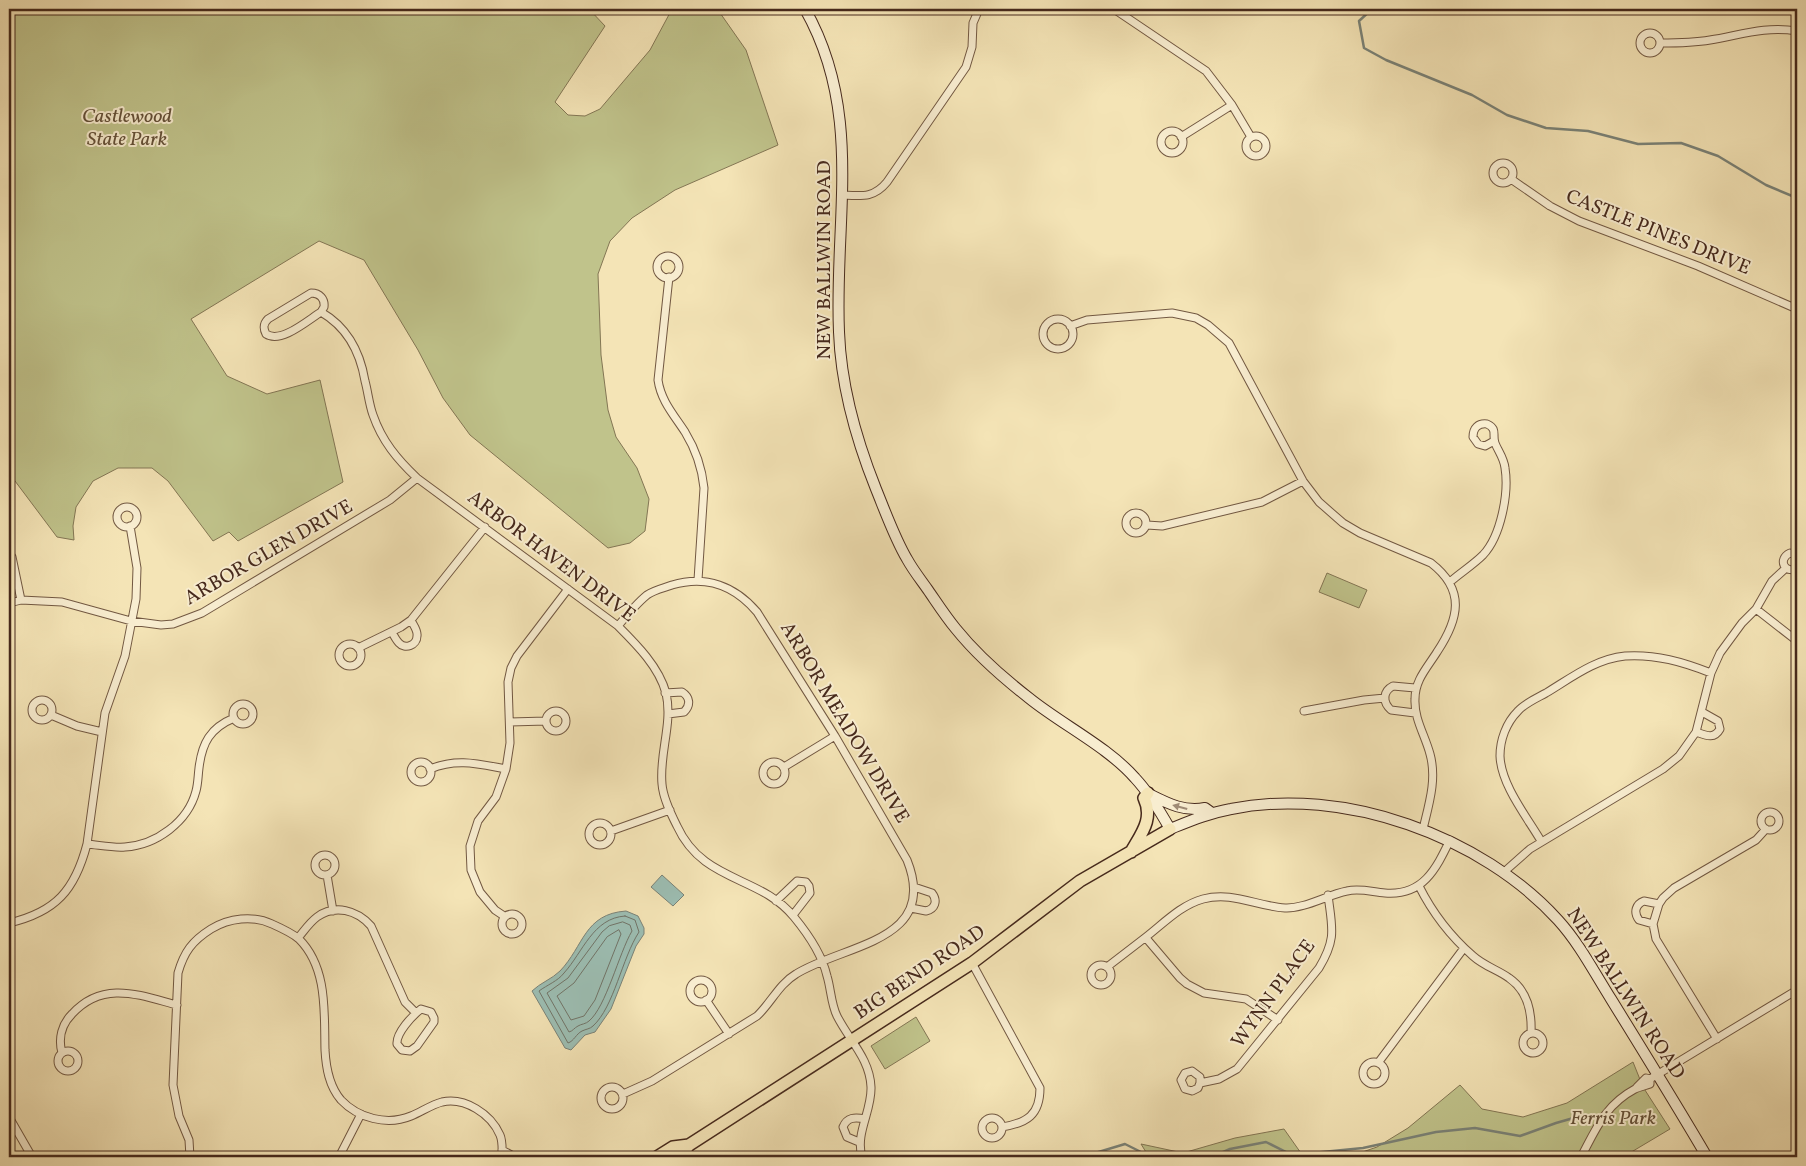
<svg xmlns="http://www.w3.org/2000/svg" width="1806" height="1166" font-family="Vollkorn,serif">
	<style>
		.green { fill: #c0c38b; stroke: #837654 }
		.water { fill: #9cbeb3; stroke: #7a8277 }
		.lines { fill: none; stroke-linecap: round; stroke-linejoin: round }
		.shore { stroke: #717468; stroke-width: 1 }
		.stream { stroke: #7a8277; stroke-width: 2.5 }
		.street-casing { stroke: #725842; stroke-width: 9 }
		.secondary-casing { stroke: #46291c; stroke-width: 12 }
		.primary-casing { stroke: #46291c; stroke-width: 14 }
		.street { stroke: #f8edd0; stroke-width: 7 }
		.secondary { stroke: #f8edd0; stroke-width: 10 }
		.primary { stroke: #f4e4b6; stroke-width: 11 }
		.oneway { fill: #9f8b76 }
		.labels { text-anchor: middle; dominant-baseline: central; stroke-width: 4; stroke-linejoin: round; paint-order: stroke }
		.park-label { font-size: 20px; font-style: italic; fill: #645038; stroke: #f8edd0 }
		.street-label { font-size: 20px; fill: #46291c; stroke: #f8edd0 }
	</style>
	<rect width="100%" height="100%" fill="#f4e4b6"/>
	<filter id="stains"><feTurbulence type="fractalNoise" baseFrequency=".004" numOctaves="4"/><feColorMatrix values="0 0 0 0 .2 0 0 0 0 .09 0 0 0 0 .02 0 0 0 .5 -.17"/></filter>
	<radialGradient id="worn" r=".72"><stop offset=".6" stop-color="#630" stop-opacity="0"/><stop offset="1" stop-color="#630" stop-opacity=".3"/></radialGradient>
	<path class="green" d="M9 9H589L605 26 555 102 568 115 585 116 600 109 650 50 672 9 699 12 718 10 746 50 778 145 675 190 632 218 610 241 598 274 601 355 608 410 616 437 637 468 649 499 645 531 630 543 608 548 470 435 443 398 418 350 364 260 319 241 191 319 227 376 267 394 320 380 343 482 238 541 229 532 213 541 168 481 152 468H118L93 481 76 507 73 526 74 540 57 537 9 473Z
		M1327 573 1367 590 1359 608 1319 592Z
		M916 1017 930 1041 885 1069 871 1046Z
		M1633 1062 1643 1087 1670 1129 1623 1157H1348L1377 1147 1408 1128 1460 1085 1482 1109 1523 1117 1567 1103Z
		M1284 1129 1303 1156 1318 1157H1149L1141 1144 1183 1153 1235 1138Z"/>
	<path class="water" d="M662 875 684 895 673 906 651 887Z
		M626 911 638 916 644 928V934L636 946 611 1009 595 1032 585 1035 571 1050 565 1048 532 991C540 983 552 979 560 971 584 946 584 914 626 911Z"/>
	<g class="lines">
		<path class="shore" d="M625 916 635 920 639 932C622 958 614 1007 593 1026 590 1029 586 1029 582 1031 576 1034 574 1041 568 1043L539 991C547 985 558 981 564 973 583 952 593 918 625 916Z
			M623 922 630 925 632 931C619 953 606 1007 589 1021 586 1024 581 1024 578 1026 574 1028 573 1031 569 1032L547 993 568 978 602 932 609 926Z
			M619 930 621 934 595 1000 584 1016 571 1020 557 996 574 983 607 937Z"/>
		<path class="stream" d="M1372 9 1359 21 1364 48 1386 60 1472 95 1507 115 1546 128 1588 131 1638 144 1681 143 1718 156 1766 185 1797 198
			M1082 1157 1125 1144 1151 1157
			M1212 1157 1230 1149 1266 1142 1292 1155 1363 1148 1436 1132 1475 1128 1520 1136 1556 1123 1584 1115"/>
		<g class="street-casing">
			<path id="street" d="M1114 9 1206 71 1232 105 1251 137
				M1640 43a10 10 0 1 1 20 0a10 10 0 1 1-20 0Z
				M1660 43C1676 43 1693 43 1710 40 1741 35 1764 26 1797 31
				M1161 142a11 11 0 1 1 22 0a11 11 0 1 1-22 0Z
				M1246 146a10 10 0 1 1 20 0a10 10 0 1 1-20 0Z
				M1181 137 1232 105
				M1493 173a10 10 0 1 1 20 0a10 10 0 1 1-20 0Z
				M1511 179 1550 206 1579 221 1698 266 1797 309
				M843 195C862 196 874 198 887 182L966 67 972 47 973 23 979 9
				M657 267a11 11 0 1 1 22 0a11 11 0 1 1-22 0Z
				M669 277 658 380C661 401 674 415 685 432 696 450 702 468 704 488L698 580
				M311 293C320 293 325 299 324 307L321 312C308 320 281 344 266 334 263 328 263 324 268 319Z
				M321 312C347 327 360 351 365 381 368 392 369 404 373 415 382 441 397 459 417 478L618 626C637 645 659 667 666 693 673 724 659 753 662 784 663 798 671 814 677 826 703 883 760 875 794 917 808 934 822 954 827 976 831 989 831 1004 837 1016 849 1040 870 1059 871 1087 872 1111 855 1133 862 1157
				M1043 334a15 15 0 1 1 30 0a15 15 0 1 1-30 0Z
				M1070 326 1087 320 1172 313 1196 318 1208 325 1229 343 1303 481 1319 502 1343 523 1360 533 1431 563C1466 590 1459 619 1437 652 1427 668 1415 680 1415 699 1414 719 1425 735 1430 754 1437 779 1429 804 1423 829
				M117 517a10 10 0 1 1 20 0a10 10 0 1 1-20 0Z
				M1126 523a10 10 0 1 1 20 0a10 10 0 1 1-20 0Z
				M1147 525 1162 526 1262 502 1303 481
				M9 553 12 557 21 600
				M1797 555 1790 553C1777 559 1785 575 1797 568
				M1450 582C1460 573 1473 565 1483 555 1501 536 1509 493 1505 468 1504 458 1498 451 1495 443 1492 435 1498 429 1487 424 1478 423 1473 428 1473 437L1478 444 1485 446 1494 441
				M9 603 21 600 62 602 131 621 161 625 173 624 202 613 390 500 417 478
				M1756 609 1797 641
				M618 626C627 615 636 604 647 595 654 590 664 588 672 585 706 575 735 586 757 612L835 736 907 860C940 942 844 944 796 974 779 984 771 1003 757 1016L652 1081 623 1094
				M392 632C394 636 396 640 399 643 405 650 417 645 417 636 418 630 413 625 411 620
				M339 655a11 11 0 1 1 22 0a11 11 0 1 1-22 0Z
				M358 648 401 627 411 620 485 527
				M665 693 682 692C690 697 691 705 684 712L668 714
				M32 710a10 10 0 1 1 20 0a10 10 0 1 1-20 0Z
				M233 714a10 10 0 1 1 20 0a10 10 0 1 1-20 0Z
				M546 721a10 10 0 1 1 20 0a10 10 0 1 1-20 0Z
				M1304 711 1364 700 1385 698
				M1415 713 1391 710C1382 702 1383 691 1393 686L1415 688
				M51 715 77 726 102 732
				M510 722 546 721
				M1696 732C1705 735 1714 740 1720 729L1718 721 1702 712
				M411 772a10 10 0 1 1 20 0a10 10 0 1 1-20 0Z
				M763 773a11 11 0 1 1 22 0a11 11 0 1 1-22 0Z
				M784 767 835 736
				M430 769C457 758 478 764 506 769
				M1761 821a9 9 0 1 1 18 0a9 9 0 1 1-18 0Z
				M589 834a11 11 0 1 1 22 0a11 11 0 1 1-22 0Z
				M611 831 670 810
				M1541 841C1527 817 1501 785 1500 756 1500 740 1506 723 1518 711 1525 703 1537 698 1546 693 1571 678 1595 659 1625 656 1656 654 1683 662 1711 673
				M87 844C99 845 113 848 125 847 156 845 188 822 196 791 198 784 198 776 199 768 202 743 210 728 234 718
				M315 865a10 10 0 1 1 20 0a10 10 0 1 1-20 0Z
				M1504 872 1530 849 1663 769 1679 756 1696 732 1711 673 1720 653 1742 623 1756 609 1772 581 1786 568
				M327 875 333 911
				M1419 886C1433 914 1449 935 1473 956 1484 966 1498 970 1509 978 1528 991 1532 1012 1531 1033
				M776 901 797 881 806 882 809 886 810 893 793 915
				M911 908 926 911C935 909 938 901 932 893L914 887
				M502 924a10 10 0 1 1 20 0a10 10 0 1 1-20 0Z
				M504 916 495 910 480 892 471 870 470 846 478 821 496 797 506 769 510 743 508 682 511 668 517 656 568 589
				M9 923C56 912 75 890 87 844L105 713 125 656 136 599 137 568 130 526
				M1653 924 1639 920C1633 912 1636 904 1644 901L1659 904
				M298 938C304 931 309 923 317 917 335 904 357 910 371 926L405 1002 416 1013
				M1146 938 1180 978 1187 984 1204 993 1246 999 1278 1020
				M972 963 1040 1088C1040 1115 1027 1123 1002 1127
				M1091 975a10 10 0 1 1 20 0a10 10 0 1 1-20 0Z
				M1107 967C1120 957 1133 947 1146 937 1164 923 1181 905 1203 899 1232 891 1256 906 1285 908 1304 909 1327 895 1347 891 1360 888 1372 892 1385 893 1423 896 1436 869 1450 840
				M690 991a11 11 0 1 1 22 0a11 11 0 1 1-22 0Z
				M706 1000 729 1034
				M421 1009 431 1012 434 1018V1022L417 1046 410 1051 402 1050 397 1044C396 1033 412 1016 421 1009Z
				M1523 1043a10 10 0 1 1 20 0a10 10 0 1 1-20 0Z
				M1717 1039 1656 939 1653 924 1659 904 1663 898 1674 888 1756 840 1766 829
				M58 1061a10 10 0 1 1 20 0a10 10 0 1 1-20 0Z
				M62 1053C58 1038 62 1024 72 1014 103 980 139 995 177 1005
				M1363 1073a11 11 0 1 1 22 0a11 11 0 1 1-22 0Z
				M1378 1063 1464 948
				M1200 1083V1077L1192 1071 1185 1073 1181 1080 1185 1089 1192 1091 1198 1088 1200 1083 1219 1079 1237 1069 1319 968C1337 938 1332 928 1328 895
				M1637 1087 1646 1078 1650 1079 1797 990
				M601 1098a11 11 0 1 1 22 0a11 11 0 1 1-22 0Z
				M9 1117 32 1157
				M982 1128a10 10 0 1 1 20 0a10 10 0 1 1-20 0Z
				M859 1142 847 1137 843 1127C847 1117 855 1117 865 1119
				M502 1150 515 1157
				M190 1157 189 1140 179 1116 173 1085 178 973C184 952 192 941 211 929 229 918 253 915 272 924 281 928 292 933 299 939 328 968 324 1013 325 1050 326 1068 329 1086 341 1100 358 1118 387 1126 411 1116 421 1112 431 1105 442 1102 465 1097 491 1114 500 1135 503 1142 502 1150 502 1157
				M339 1157 361 1114
				M1581 1157C1596 1129 1605 1105 1635 1089 1639 1087 1645 1086 1650 1084V1079"/>
		</g>
		<g class="secondary-casing">
			<path id="secondary" d="M805 9C864 113 834 220 839 332 841 386 856 439 876 489 885 511 895 539 907 559 913 570 921 580 928 590 937 603 946 617 956 629 977 655 1002 677 1029 698 1061 724 1108 747 1135 778 1150 794 1160 811 1170 829 1190 821 1209 813 1231 809 1343 786 1482 836 1558 920 1579 943 1594 972 1611 999 1643 1051 1676 1104 1707 1157
				M1151 795C1169 804 1185 812 1205 808L1212 813"/>
		</g>
		<g class="primary-casing">
			<path id="primary" d="M1131 852C1141 834 1154 819 1144 798L1148 793
				M657 1157 673 1147 689 1145
				M680 1157 689 1145 972 963 1080 881 1170 829"/>
		</g>
		<use href="#street" class="street"/>
		<use href="#secondary" class="secondary"/>
		<use href="#primary" class="primary"/>
	</g>
	<defs><path id="oneway-solid" d="M-6-.8H1V-3.2L6.5 0L1 3.2V.8H-6Z" transform="scale(1.25)"/></defs>
	<use class="oneway" href="#oneway-solid" transform="translate(1180 807) rotate(-165)"/>
	<g class="labels">
		<g class="park-label">
			<text x="127" y="117">Castlewood<tspan x="127" dy="23">State Park</tspan></text>
			<text x="1613" y="1119">Ferris Park</text>
		</g>
		<g class="street-label">
			<text transform="translate(1658 233) rotate(22)">CASTLE PINES DRIVE</text>
			<text transform="translate(825 260) rotate(-90)">NEW BALLWIN ROAD</text>
			<text transform="translate(269 553) rotate(-30)">ARBOR GLEN DRIVE</text>
			<text transform="translate(551 557) rotate(37)">ARBOR HAVEN DRIVE</text>
			<text transform="translate(844 723) rotate(59)">ARBOR MEADOW DRIVE</text>
			<text transform="translate(920 973) rotate(-34)">BIG BEND ROAD</text>
			<text transform="translate(1274 994) rotate(-54)">WYNN PLACE</text>
			<text transform="translate(1625 994) rotate(57)">NEW BALLWIN ROAD</text>
		</g>
	</g>
	<rect width="1806" height="1166" fill="none" stroke="#f4e4b6" stroke-width="30"/>
	<rect x="10" y="10" width="1786" height="1146" fill="none" stroke="#46291c" stroke-width="2.5"/>
	<rect x="15" y="15" width="1776" height="1136" fill="none" stroke="#46291c"/>
	<rect width="100%" height="100%" filter="url(#stains)"/>
	<rect width="100%" height="100%" fill="url(#worn)"/>
</svg>
